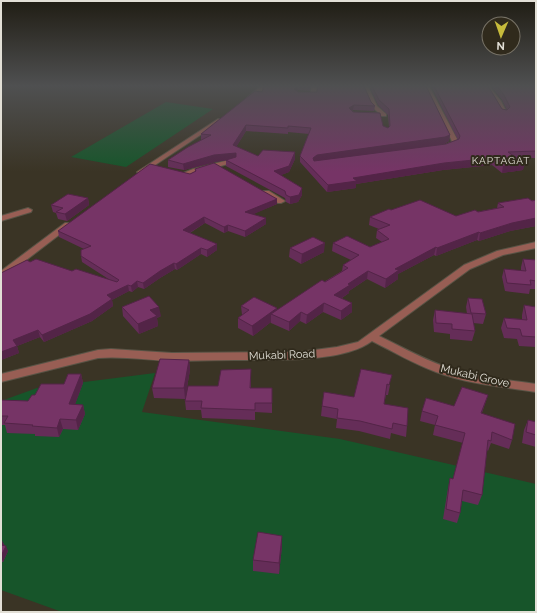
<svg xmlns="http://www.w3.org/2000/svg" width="537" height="613" font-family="Raleway,sans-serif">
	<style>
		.green { fill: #17552a }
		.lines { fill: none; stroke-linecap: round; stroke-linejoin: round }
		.minor-casing { stroke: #585345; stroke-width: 2 }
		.minor { fill: #985e54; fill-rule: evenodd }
		.wall { fill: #652d58 }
		.shaded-wall { fill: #532447 }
		.building { fill: #763466; stroke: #532447 }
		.labels { text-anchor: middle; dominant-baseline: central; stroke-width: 4; stroke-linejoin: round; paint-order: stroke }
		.far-neighbourhood-label { font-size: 10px; letter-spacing: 1px; fill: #e2dfd6; stroke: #302a1c }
		.street-label { font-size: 11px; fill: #e2dfd6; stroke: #302a1c }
	</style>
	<rect width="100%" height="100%" fill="#3a3425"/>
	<path class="green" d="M166 102 213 109 126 167 71 157Z
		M155 373 142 412 340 439 536 484V612H62L1 590V401L37 388Z"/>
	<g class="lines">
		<g class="minor-casing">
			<path id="minor" d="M261 86H267L251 100H247V98Z
				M311 86H317L316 96H302V94L311 93Z
				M363 86H368L377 106 386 114V116H365V114L379 113 372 107Z
				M424 86H429L457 139V144L445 149 442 147 452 142 451 139Z
				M484 86H489L501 101 507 113 506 114H502L495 101Z
				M218 119 223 120 143 173H139L137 172Z
				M233 159 236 161 235 162 185 176 181 174 193 169Z
				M263 191H269L285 201 281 203H278L263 195Z
				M28 208 32 210 31 212 1 221V216Z
				M65 223H68L72 225 4 277 1 278V271Z
				M536 242V248L503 255 470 269 379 336C404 348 428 362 455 370 481 378 509 380 536 384V392C503 387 468 384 436 372 414 364 394 352 372 341 344 363 271 360 235 360 214 360 192 361 171 361 147 360 122 356 98 358L1 382V374L98 350 111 349 172 353 299 352 337 347 358 342 464 265 497 251Z"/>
		</g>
		<use href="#minor" class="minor"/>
	</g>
	<path class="wall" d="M264 86H311L310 91 298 90 297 91 298 92 371 102 375 106 374 111 353 110 352 111 383 126 388 128 389 127 388 115 378 105 369 86H426L450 135 449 141 444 144 381 152 446 144 458 140 431 86H488L502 109 507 110 502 100 491 86H536V158H517L523 170 502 173 492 165 443 170 356 184V188L327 192 300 162V156L309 134 288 132V134L246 131 236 147 258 156 295 159 289 172 281 175 302 188V195L298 202 290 204 286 202 285 198 226 166V160L215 162 184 170 168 167V160L201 140V134L262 92Z
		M195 169 277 199V204L253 214 266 224 245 237 228 231 224 233 205 223 190 233 217 244V250L207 257 201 254 177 270 175 269 160 278 144 289 138 287 132 292 129 291 112 300 113 306 92 321 44 342 40 337 17 346 19 353 1 360 30 262 110 280 82 262 81 256 84 249 59 237 58 231 190 174 195 172Z
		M88 198 89 205 67 221 58 219 56 213 53 212 51 205Z
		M536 200V226L510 231 479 241 477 240 436 256 434 255 398 274V279L385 288 367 279 349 291V293L342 298 352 312 341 320 323 312 306 324 300 321 289 331 271 323V322L253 336 238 328V318L242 315 241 306 277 308V310L342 271 343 265 351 260 332 251 333 243 370 247 382 242 376 238 377 230 379 229 369 225 370 217 391 210 456 216 497 208 498 203Z
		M290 248 324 252 301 264 289 257Z
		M523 259 536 260V289H530L529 294 505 291 502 277 504 269 521 271V267Z
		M468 298 486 314 483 324 473 323 475 331 472 341 450 339V334L434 332 433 320 435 310 467 314 466 307Z
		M524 305 536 307V347L519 346 517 339 504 338 501 328 504 318 522 319V315Z
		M122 307 161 316 157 318 158 326 139 334 123 316Z
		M189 360 190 370 185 399 154 398 152 388Z
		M251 369V388H272V413L255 412V420L202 418 201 410H186L185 401 218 386Z
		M361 369 390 385 388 395H386L384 404 407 426 406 437 391 433 390 439 359 431 336 428 337 419 321 416 322 406 354 397Z
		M81 374 83 383 75 404 83 405 85 414 78 430 63 429 59 437 35 436V434L7 433 5 425H1V400L28 401 35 395 64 384Z
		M488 395 482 413 512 440 509 449 491 443 488 451 487 450 482 495 478 505 462 501 460 513 457 523 443 519 448 488 450 478 453 479 463 443 433 435 435 425 420 421 422 411 454 406Z
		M528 420 536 422V447L522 443 524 430Z
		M1 541H2L8 551 3 562H1Z
		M282 546 279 574 253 571V560Z"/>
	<path class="shaded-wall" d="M297 86H298V90L294 94V89Z
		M354 105 353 110 349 114V108Z
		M246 125V131L233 152V145Z
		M450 135 449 141 444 144 317 162 313 165V158L317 155Z
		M295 152V159L289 172 274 178V171Z
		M236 153V159L215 162 184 170 183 164 214 155Z
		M493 158 492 165 443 170 356 184V188L327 192 328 185 353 178 444 163Z
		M525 164 523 170 502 173 503 166Z
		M302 188V195L298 202 290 204V197Z
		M88 198 89 205 67 221 65 214Z
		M277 199V204L245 218V212Z
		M204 217 205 223 184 236 183 230Z
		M266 218V224L245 237V231Z
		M536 218V226L510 231 479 241 480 233 512 223Z
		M228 225V231L224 233V227Z
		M479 232 477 240 436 256 437 248Z
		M325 243 324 252 301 264 302 254Z
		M217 244V250L207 257V250Z
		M436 247 434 255 398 274V279L385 288 386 279 395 269Z
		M201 248V254L177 270 176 264Z
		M174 263 175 269 160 278 144 289 143 283 160 271Z
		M368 271 367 279 349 291V293L334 303V295L348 284Z
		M137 281 138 287 132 292 131 286Z
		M128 285 129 291 112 300 113 306 92 321 44 342 42 335 107 295Z
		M324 303 323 312 306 324 307 315Z
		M352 303V312L341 320V311Z
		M159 307 161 316 157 318 158 326 139 334 138 324 150 310Z
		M277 308 276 316 271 314V322L253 336 252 326Z
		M301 312 300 321 289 331V322Z
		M38 330 40 337 17 346 19 353 1 360V352L13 340Z
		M189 360 190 370 185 399 184 388Z
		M81 374 83 383 72 413 69 404Z
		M488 395 485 404 478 423 481 413Z
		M83 405 85 414 78 430 76 420Z
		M60 419 63 429 59 437 57 428Z
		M282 536V546L279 574V563Z
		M2 541 5 546 1 547V544Z
		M6 546 8 551 3 562 1 556Z"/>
	<path class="building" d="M264 86H297L294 89 298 92H317L318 86H364L371 102 375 106 354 105 349 108 353 112 380 113 383 126 388 128 390 126 389 109 379 100 372 86H426L450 135 445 137 317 155 313 158 314 161 446 144 459 139 460 136 434 86H488L502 109 507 110 510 107 504 95 497 86H536V151L508 152 525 164 503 166 493 158 444 163 353 178 357 181 328 185 300 156 311 128 288 126V128L246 125 233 145 258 156 263 150 295 152 289 166 274 171 302 188 299 195 290 197 286 195 285 191 226 160 236 157V153L214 155 183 164 168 160 188 147 211 135 201 134 255 91 262 92Z
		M214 163 277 199 245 212 266 218 245 231 228 225 224 227 204 217 183 230 217 244 207 250 201 248 176 264 174 263 160 271 143 283 137 281 131 286 128 285 107 295 112 299 90 314 42 335 38 330 13 340 17 346 1 352V273L27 260 30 262 36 259 72 271 76 269 117 282 119 280 81 256V250L91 246 58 231 150 164 190 174 196 171 195 169Z
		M68 194 88 198 65 214 56 212 63 208 51 205Z
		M528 198 532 201 536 200V218L512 223 480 233 479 232 437 248 436 247 395 269 399 270 386 279 368 271 348 284 350 285 334 295 352 303 341 311 324 303 307 315 301 312 289 322 271 314 322 280 325 282 348 268 343 265 359 255 333 243 347 236 370 247 389 239 377 230 390 225 370 217 389 209 391 210 420 200 456 216 475 210 478 212 504 207 498 203Z
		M313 237 325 243 302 254 290 248Z
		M523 259 536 260V281L530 280 531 285 507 283 504 269 526 271Z
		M149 296 159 307 150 310 157 316 138 324 122 307Z
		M254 297 277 308 252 326 238 318 249 310 241 306Z
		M468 298 482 299 486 314 471 313Z
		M524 305 536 307V337L522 336 520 329 507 328 504 318 527 320Z
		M435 310 472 314 475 331 452 329V324L436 323Z
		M160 359 189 360 184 388H152Z
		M251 369 250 388H272V403H255V410L201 408 202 401H185L188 386H218L221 370Z
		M361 369 392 375 389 385 387 384 384 404 408 408 407 426 393 423 392 429 360 421 337 418 338 409 322 406 324 392 354 397Z
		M68 374H81L69 404 83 405 76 420 60 419 57 428 32 426 33 425 4 423 8 416H1V400L28 401 32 395H35L41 384H64Z
		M462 387 488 395 481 413 515 424 512 440 492 432 491 441 488 440 482 495 463 490 460 513 446 509 450 478 453 479 465 433 435 425 438 416 422 411 426 398 454 406Z
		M528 420 536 422V435L526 432Z
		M258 532 282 536 279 563 253 560Z
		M1 545 6 546 1 556Z"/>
	<linearGradient id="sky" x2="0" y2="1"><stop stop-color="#201d14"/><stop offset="0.5" stop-color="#4f5051"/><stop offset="1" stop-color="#4f5051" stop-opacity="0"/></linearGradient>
	<rect width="537" height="172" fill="url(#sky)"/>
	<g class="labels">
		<g class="far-neighbourhood-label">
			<text x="501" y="160">KAPTAGAT</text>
		</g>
		<g class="street-label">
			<text transform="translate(282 355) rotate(-2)">Mukabi Road</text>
			<text transform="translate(475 376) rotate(13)">Mukabi Grove</text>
		</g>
	</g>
	<rect width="537" height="613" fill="none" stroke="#e2dfd6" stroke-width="4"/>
	<g transform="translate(501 36) rotate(182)"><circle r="19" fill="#302a1c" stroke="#777266"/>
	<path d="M0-3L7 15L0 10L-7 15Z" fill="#c7bb3b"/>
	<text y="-6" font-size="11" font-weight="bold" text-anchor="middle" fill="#e2dfd6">N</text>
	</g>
</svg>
